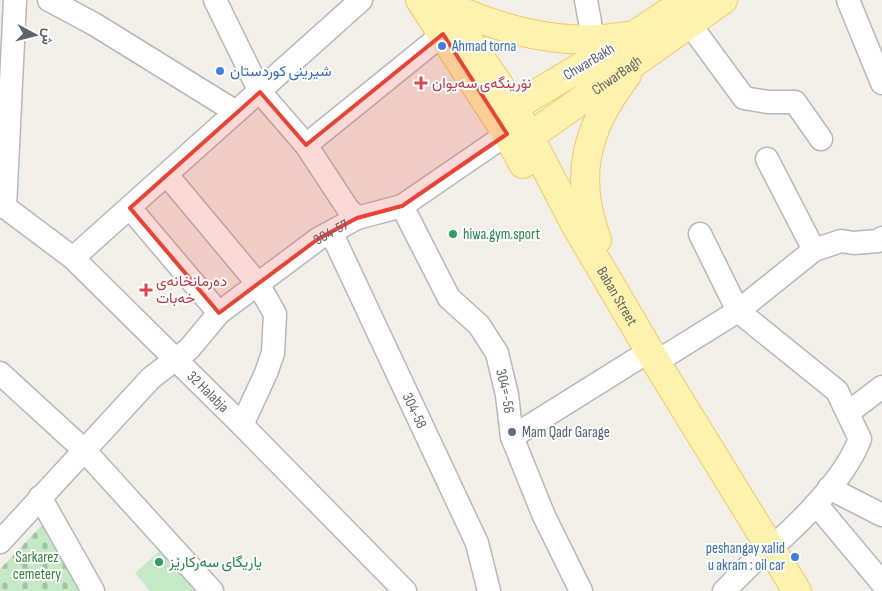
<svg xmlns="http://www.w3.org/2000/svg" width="882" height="591" font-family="'Sofia Sans Condensed',Vazirmatn,sans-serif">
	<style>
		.cemetery { fill: url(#cemetery-stones) }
		.garden { fill: #c5e8c5 }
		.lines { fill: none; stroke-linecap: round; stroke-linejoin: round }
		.minor-casing { stroke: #b5b8bc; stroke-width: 25 }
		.major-casing { stroke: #f2c960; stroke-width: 30 }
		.minor { stroke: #fff; stroke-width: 22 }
		.major { stroke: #fff2af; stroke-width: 28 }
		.marked { fill: #ea4335; fill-opacity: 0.2; stroke: #ea4335; stroke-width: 4; stroke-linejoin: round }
		.shop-dot { fill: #3f7fe0; stroke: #fff; stroke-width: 2 }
		.health-dot { fill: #e0444e; stroke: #fff; stroke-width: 2 }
		.leisure-dot { fill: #2e9e5b; stroke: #fff; stroke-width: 2 }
		.service-dot { fill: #5c6f8a; stroke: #fff; stroke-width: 2 }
		.labels { text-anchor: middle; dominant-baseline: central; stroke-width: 4; stroke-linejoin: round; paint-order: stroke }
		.shop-label { font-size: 15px; fill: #366cbe; stroke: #fff; text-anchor: start }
		.street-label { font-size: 15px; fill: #5f6368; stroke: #fff }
		.health-label { font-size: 15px; fill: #be3a42; stroke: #fff; text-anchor: start }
		.leisure-label { font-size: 15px; fill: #27864d; stroke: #fff; text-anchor: start }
		.service-label { font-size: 15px; fill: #4e5e75; stroke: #fff; text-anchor: start }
		.park-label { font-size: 15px; fill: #348238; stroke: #fff }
	</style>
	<defs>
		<pattern id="cemetery-stones" width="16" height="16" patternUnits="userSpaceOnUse" patternTransform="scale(1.25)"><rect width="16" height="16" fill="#c5e8c5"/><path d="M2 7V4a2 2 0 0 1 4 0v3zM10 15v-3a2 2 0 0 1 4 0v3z" fill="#a3c0a4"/></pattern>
	</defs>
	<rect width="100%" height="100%" fill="#f1efe8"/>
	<path class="cemetery" d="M42 525 80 591H0V569Z"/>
	<path class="garden" d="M160 551 196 591H150L135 573Z"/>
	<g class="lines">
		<g class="minor-casing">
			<g id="minor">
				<path d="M49 0 94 24 236 112"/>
				<path d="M215 0 260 92 306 145 348 209 357 218"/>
				<path d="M586 0 593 39"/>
				<path d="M848 0 882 83"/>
				<path d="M689 23 744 98 768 102H795L821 139"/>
				<path d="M306 145 443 34"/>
				<path d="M767 159 814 250"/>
				<path d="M167 175 258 284 275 314 273 353 266 373 242 425"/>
				<path id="s1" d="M402 206 449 298 479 325 497 353 507 395 512 437 544 516 581 591"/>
				<path id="s2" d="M0 207H5L73 258 242 425 405 591"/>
				<path d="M5 207 15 0"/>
				<path d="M130 208 219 313"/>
				<path id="s3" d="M332 234 477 543 489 591"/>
				<path d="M700 234 738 311 837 391 860 439C844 480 803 520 770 549"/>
				<path d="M73 258 361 0"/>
				<path d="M656 362 738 311 814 250 841 241 854 243 878 241 882 238"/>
				<path d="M0 373 84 450 212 591"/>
				<path d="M849 412 882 387"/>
				<path d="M512 437 635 360"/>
				<path d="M829 488 882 515"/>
				<path d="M40 497 93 591"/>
				<path d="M816 504 882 583"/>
				<path id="s4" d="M0 542 151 378 189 349 219 313 318 239 357 218 402 206 507 134"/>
				<path d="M724 591 756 559"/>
			</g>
		</g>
		<g class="major-casing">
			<g id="major">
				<path d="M420 0 507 134 523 164"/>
				<path id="s5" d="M441 0 514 107 576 226 656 362 797 591"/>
				<path id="s6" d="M687 0 636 34 514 107 508 119 507 134 518 138 529 137 723 0"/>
				<path d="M444 4C503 31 562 47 627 36"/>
				<path d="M597 240C573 176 586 128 627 75"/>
			</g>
		</g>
		<use href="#minor" class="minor"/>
		<use href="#major" class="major"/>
	</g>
	<path class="marked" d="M443 34 507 134 402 206 357 218 318 239 219 313 130 208 260 92 306 145Z"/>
	<g class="shop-dot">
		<circle cx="442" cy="46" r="5"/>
		<circle cx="220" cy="71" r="5"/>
		<circle cx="795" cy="557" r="5"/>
	</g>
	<g class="health-dot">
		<path d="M418.5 75.5h5v5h5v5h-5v5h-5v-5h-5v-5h5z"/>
		<path d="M143.5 282.5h5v5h5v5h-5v5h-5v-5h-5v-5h5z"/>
	</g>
	<g class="leisure-dot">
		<circle cx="453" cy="234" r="5"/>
		<circle cx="159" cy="562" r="5"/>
	</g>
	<circle class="service-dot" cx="512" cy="432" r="5"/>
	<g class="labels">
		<g class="shop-label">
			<text x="452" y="46">Ahmad torna</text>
			<text x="230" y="71">شیرینی کوردستان</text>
			<text x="785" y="548" text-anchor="end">peshangay xalid<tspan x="785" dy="17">u akram : oil car</tspan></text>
		</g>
		<g class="street-label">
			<text transform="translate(589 62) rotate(-31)">ChwarBakh</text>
			<text stroke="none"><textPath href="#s6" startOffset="362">ChwarBagh</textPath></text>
			<text stroke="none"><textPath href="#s4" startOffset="456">304-57</textPath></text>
			<text stroke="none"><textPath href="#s5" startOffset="345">Baban Street</textPath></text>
			<text stroke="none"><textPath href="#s1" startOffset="216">304=-56</textPath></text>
			<text stroke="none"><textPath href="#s2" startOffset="280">32 Halabja</textPath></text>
			<text stroke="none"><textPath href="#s3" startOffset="195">304-58</textPath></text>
		</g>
		<g class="health-label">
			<text x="432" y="83">نۆرینگەی سەیوان</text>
			<text x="156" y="281">دەرمانخانەی<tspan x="156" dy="17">خەبات</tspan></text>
		</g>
		<g class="leisure-label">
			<text x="463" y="234">hiwa.gym.sport</text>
			<text x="169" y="562">یاریگای سەرکارێز</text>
		</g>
		<g class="service-label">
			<text x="522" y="432">Mam Qadr Garage</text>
		</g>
		<g class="park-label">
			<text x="37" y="557">Sarkarez<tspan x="37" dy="17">cemetery</tspan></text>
		</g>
	</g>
	<g transform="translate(35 35) rotate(97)" stroke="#ffffff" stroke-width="4" paint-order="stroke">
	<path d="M0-4L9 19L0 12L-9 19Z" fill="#5f6368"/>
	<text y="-8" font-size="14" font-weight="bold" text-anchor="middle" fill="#5f6368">ش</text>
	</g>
</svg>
